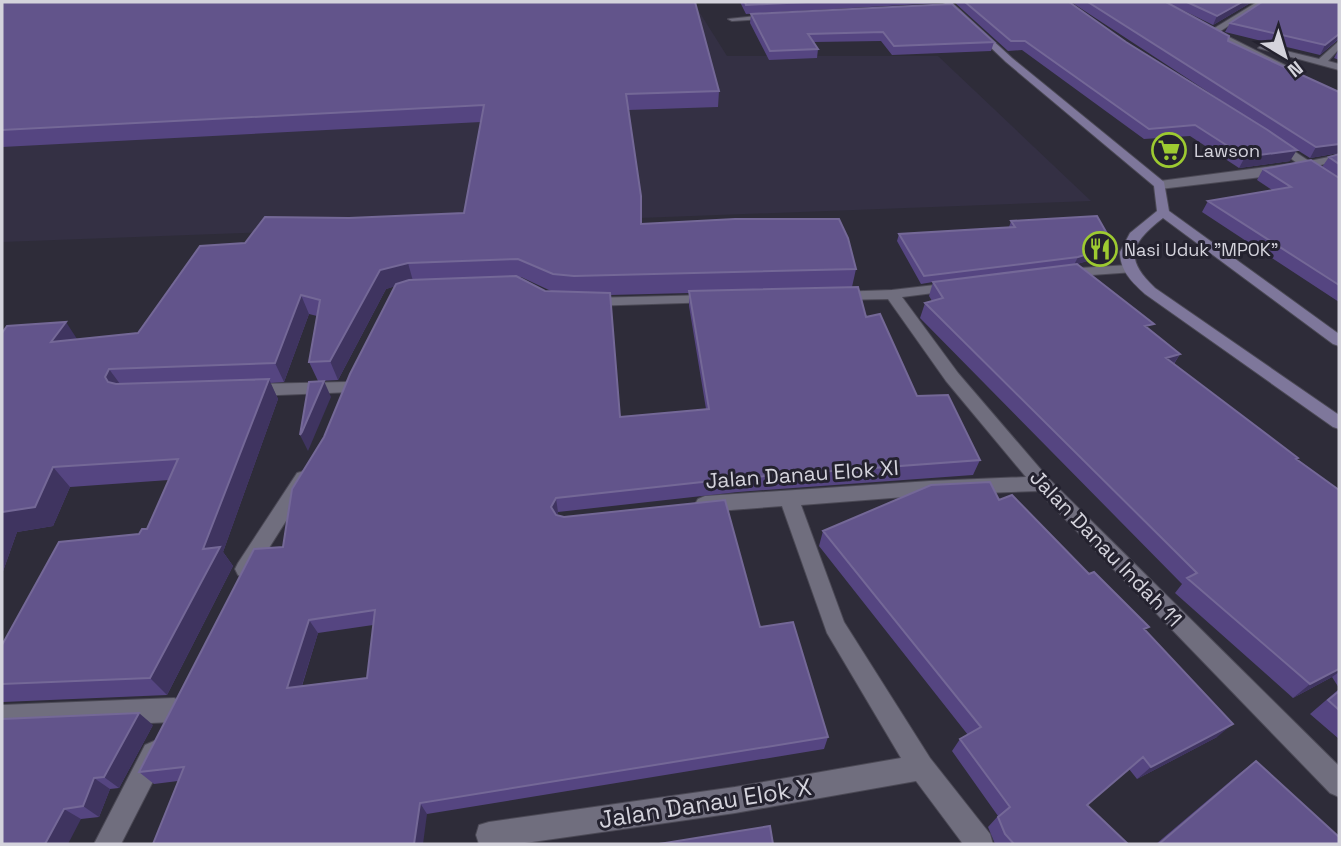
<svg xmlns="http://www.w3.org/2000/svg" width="1341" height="846" font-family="'Space Grotesk',sans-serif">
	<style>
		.built { fill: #343044 }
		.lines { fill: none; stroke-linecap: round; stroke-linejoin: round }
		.street-casing { stroke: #4b4955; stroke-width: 2 }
		.secondary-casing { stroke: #4b4955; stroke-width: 2 }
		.street { fill: #706e7e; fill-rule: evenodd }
		.secondary { fill: #7e779b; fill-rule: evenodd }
		.wall { fill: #554581; fill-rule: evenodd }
		.shaded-wall { fill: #3f3460 }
		.building { fill: #62548b; stroke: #746897; stroke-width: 2; fill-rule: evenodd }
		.labels { text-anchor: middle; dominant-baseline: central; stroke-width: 6; stroke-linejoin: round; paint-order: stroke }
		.far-poi-label { font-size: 18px; fill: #d4d3dc; stroke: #24222f; text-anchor: start }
		.street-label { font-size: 21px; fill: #d4d3dc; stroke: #24222f }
		.near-street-label { font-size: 24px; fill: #d4d3dc; stroke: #24222f }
	</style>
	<rect width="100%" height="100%" fill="#2e2c39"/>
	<path class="built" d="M2 2H693L727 56H938L1091 201 2 242Z"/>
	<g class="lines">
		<g class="street-casing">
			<path id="street" d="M1257 2H1266L1219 32 1289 67V71H1283L1204 30 1213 29Z
				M775 14 778 18 732 21 728 19Z
				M1339 41V49L1328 61 1339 64V70L1258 48 1262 45 1319 59Z
				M1277 140 1309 161 1339 155V161L1316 166 1339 183V192L1305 168 1270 176 1160 189 1154 185 1160 181 1297 163 1273 145 1271 143Z
				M1129 265 1134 266V272L1063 277 1056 273 1063 269Z
				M952 283 957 284 959 287 957 290 902 297 958 373 1049 479 1339 766V797L1330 793 1038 491 930 495 801 505 844 622 930 758 990 834 993 844H963L916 781 735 813 518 844H479L476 835 479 825 489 822 735 787 901 758 827 633 782 506 705 512 698 509 695 504 698 499 705 496 930 481 1026 477 946 381 888 299 837 300 830 296 837 292 892 290Z
				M711 295 718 299 716 302 589 306 582 302 589 298Z
				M346 382 352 384 354 388 352 392 252 396 244 390 252 384Z
				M304 471 311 473 313 478 252 575 245 578 238 575 235 569 238 563 297 473Z
				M174 698 183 702 186 710 183 718 174 722 2 729V705Z
				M154 741 163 745 167 754 121 844H94L145 745Z"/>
		</g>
		<g class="secondary-casing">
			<path id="secondary" d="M943 2H951L1012 58 1164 182 1169 211 1339 334V346L1333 344 1163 218C1131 243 1123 258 1155 288L1339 415V429L1333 427 1145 294C1132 282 1120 271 1120 252L1130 233 1157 211 1154 186 1006 62Z"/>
		</g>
		<use href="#street" class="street"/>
		<use href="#secondary" class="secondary"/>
	</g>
	<path class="wall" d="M2 2 719 91 718 107 628 110 642 224 856 269 852 287 866 317 917 396 980 460 973 475 738 492 558 512 557 515 760 627 828 737 824 749 427 814 178 781 154 784 139 772 283 547 324 437 395 286 386 289 338 380 318 381 309 362 317 316 309 314 284 382 270 383 278 399 223 552 233 566 167 695 3 702 2 701V645L147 529 169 480 70 487 53 526 17 532 2 574V333L78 339 138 333 245 243 464 213 481 122 2 147ZM519 277H521L551 291H545ZM689 293V306L706 409 620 417 610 295ZM373 625 367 678 302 686 318 633Z
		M740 2H942L941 3 746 14Z
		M954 2H1069L1126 42 1234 109 1071 2H1166L1228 41 1339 92V153L1310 158 1286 143 1290 161 1239 168 1190 136 1144 139 1022 50 1008 51Z
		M1166 2H1252L1213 25Z
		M1339 2V39L1320 55 1225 32 1230 23Z
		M751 14 994 42 991 51 892 55 881 41 814 42 818 49 817 58 769 60 750 23Z
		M1339 49V60L1334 58Z
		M1339 154V302L1202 212 1208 201 1272 190 1257 180 1263 169 1322 167 1329 157Z
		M1011 221 1111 254 1077 264 1150 330 1180 354 1174 364 1298 458 1297 459 1339 490V688L1332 677 1293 698 1175 593 1182 584 920 318 925 303 932 301 929 296 933 282 921 284 897 241 899 234 1009 227Z
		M999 500 1089 574 1145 631 1217 737 1137 779 1129 769 1087 805 1128 844H995L988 827 998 816 952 751 960 739 968 735 819 546 823 531Z
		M1339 689V739L1310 714Z
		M153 725 119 788 110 789 99 817 81 819 2 844Z
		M1256 761 1339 844H1156L1240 773Z"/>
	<path class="shaded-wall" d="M1242 2H1252L1213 25 1217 16Z
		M1339 34V38L1320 55 1325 45Z
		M1339 144V153L1310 158 1316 147Z
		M1297 150 1290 161 1239 168 1245 157Z
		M1114 246 1111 254 1074 265 1078 257Z
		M408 263 413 281 386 289 338 380 330 361 380 270Z
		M301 295 309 314 284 382 275 363Z
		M66 322 79 342H51Z
		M1180 354 1170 369 1166 358Z
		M109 369 123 388 119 396 105 377Z
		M269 379 278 399 223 552 233 566 167 695 150 678 203 549Z
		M324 381 331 397 308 451 300 435Z
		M53 467 70 487 53 526 17 532 2 574V512Z
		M556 498 558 512 554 522 551 507Z
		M309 620 318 633 297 701 287 688Z
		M1339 669V672L1332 677 1293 698 1310 684Z
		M139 713 153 725 119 788 104 777Z
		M1233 724 1217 737 1137 779 1151 767Z
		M94 778 110 789 99 817 83 806Z
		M420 803 427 814 423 844H414Z
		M64 809 81 819 68 844H45Z"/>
	<path class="building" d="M2 2H695L719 91 626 94 641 196V224L735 219H839L848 238 856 269 574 276 553 274 518 259 408 263 380 270 330 361 309 362 320 300 301 295 275 363 109 369 105 377 108 382 116 384 269 379 203 549 220 547 150 678 2 684V645L59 542 139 534 142 529H147L178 459 53 467 35 507 2 512V333L7 326 66 322 51 342 138 333 200 246 245 243 265 217 349 218 464 213 484 105 2 130Z
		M745 2H807L746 5Z
		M965 2H1069L1126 42 1266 129 1297 150 1245 157 1195 125 1149 129 1025 41H1011Z
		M1088 2H1166L1229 36 1228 41 1339 92V144L1316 147Z
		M1187 2H1242L1217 16Z
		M1262 2H1339V34L1325 45 1230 23Z
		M952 4 994 42 894 46 883 32 808 34 818 49 770 51 751 14Z
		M1339 154V164L1329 157Z
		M1311 160 1339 178V285L1208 201 1291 187 1263 169Z
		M1097 216 1114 246 1078 257 924 276 899 234 1015 227 1011 221Z
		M1077 264 1154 324 1145 326 1180 354 1166 358 1298 458 1296 459 1339 490V669L1310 684 1187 578 1197 573 925 303 943 298 933 282Z
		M516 276 545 291 610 293 620 417 709 409 689 291 858 287 866 317 880 314 917 396 948 395 980 460 739 478 556 498 551 507 556 515 564 517 725 500 760 627 793 622 828 737 420 803 414 844H153L184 767 139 772 254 549 283 547 292 489 324 437 350 374 396 284 409 280ZM375 610 367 678 287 688 309 620Z
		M324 381 302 432 300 435 309 382Z
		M990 482 999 500 1012 495 1089 574 1094 572 1149 627 1144 629 1233 724 1151 767 1143 757 1087 805 1128 844H1014L1005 834 998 817 1010 807 960 739 981 727 823 531 931 485Z
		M1339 691V710L1328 700Z
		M139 713 104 777 94 778 83 806 64 809 45 844H2V719Z
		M1256 761 1339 837V844H1159Z
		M770 826 773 844H659Z"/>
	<defs>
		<g id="supermarket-ring" transform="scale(1.75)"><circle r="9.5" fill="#24222f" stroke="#9dca31" stroke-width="1.5"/><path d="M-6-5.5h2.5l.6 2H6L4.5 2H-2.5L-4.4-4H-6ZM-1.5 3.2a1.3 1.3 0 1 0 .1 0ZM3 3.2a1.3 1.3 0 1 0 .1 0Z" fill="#9dca31"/></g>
		<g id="restaurant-ring" transform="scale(1.75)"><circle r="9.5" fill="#24222f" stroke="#9dca31" stroke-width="1.5"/><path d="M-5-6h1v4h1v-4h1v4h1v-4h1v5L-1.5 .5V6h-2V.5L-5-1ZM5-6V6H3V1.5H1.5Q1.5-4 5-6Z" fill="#9dca31"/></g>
	</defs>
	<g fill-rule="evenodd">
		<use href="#supermarket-ring" x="1169" y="150"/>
		<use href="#restaurant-ring" x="1100" y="249"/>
	</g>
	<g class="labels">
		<g class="far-poi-label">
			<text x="1194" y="150">Lawson</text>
			<text x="1124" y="249">Nasi Uduk "MPOK"</text>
		</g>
		<g class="street-label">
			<text transform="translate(802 474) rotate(-4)">Jalan Danau Elok XI</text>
			<text transform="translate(1106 548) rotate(46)">Jalan Danau Indah 11</text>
		</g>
		<g class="near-street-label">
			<text transform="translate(705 803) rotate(-9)">Jalan Danau Elok X</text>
		</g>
	</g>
	<rect width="1341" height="846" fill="none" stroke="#d4d3dc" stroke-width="7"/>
	<g transform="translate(1285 56) rotate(142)" stroke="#24222f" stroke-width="5" paint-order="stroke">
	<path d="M0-5L12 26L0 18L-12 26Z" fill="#d4d3dc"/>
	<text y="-10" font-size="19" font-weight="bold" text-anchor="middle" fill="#d4d3dc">N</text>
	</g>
</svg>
